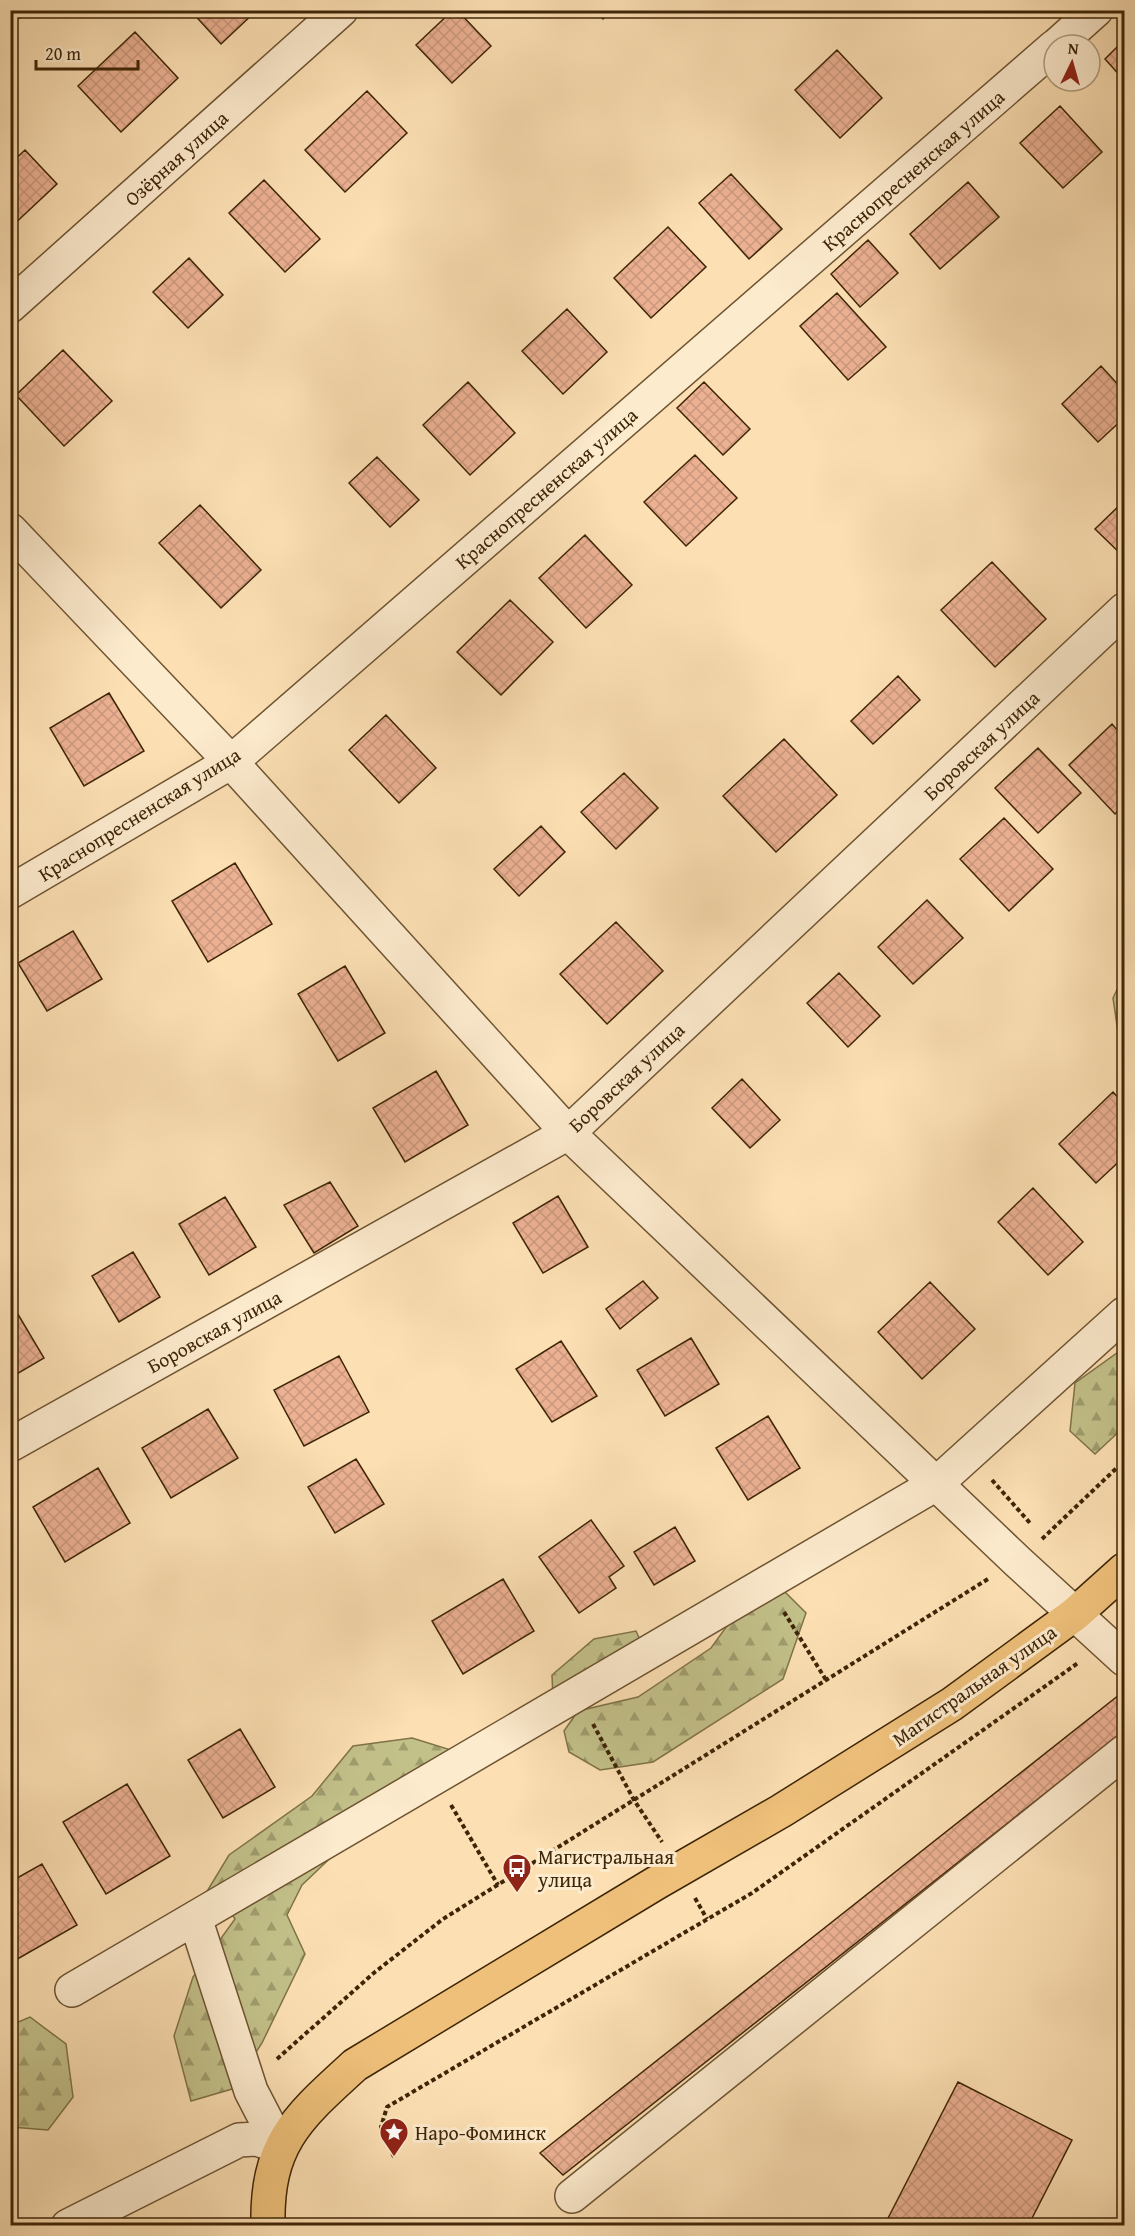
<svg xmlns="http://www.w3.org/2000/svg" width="1135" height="2236" font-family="'Gentium Book Plus',serif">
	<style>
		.forest { fill: url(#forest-firs); stroke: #807348; stroke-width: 1.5 }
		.building { fill: url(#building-cross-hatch); stroke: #3e2506; stroke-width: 1.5 }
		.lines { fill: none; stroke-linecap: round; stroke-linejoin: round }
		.minor-casing { stroke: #6e5432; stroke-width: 36 }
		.major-casing { stroke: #3e2506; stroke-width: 36 }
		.path { stroke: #3e2506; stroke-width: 4; stroke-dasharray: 4.5 3; stroke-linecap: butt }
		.minor { stroke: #fdebce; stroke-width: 33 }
		.major { stroke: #eec07a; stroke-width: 33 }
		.labels { text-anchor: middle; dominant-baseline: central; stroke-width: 6; stroke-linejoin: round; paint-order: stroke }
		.street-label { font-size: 20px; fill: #3e2506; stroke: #fdebce }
		.poi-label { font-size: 20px; fill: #3e2506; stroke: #fdebce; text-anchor: start }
	</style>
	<defs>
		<pattern id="forest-firs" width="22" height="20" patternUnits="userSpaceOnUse" patternTransform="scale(1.5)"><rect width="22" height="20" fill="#c3c18a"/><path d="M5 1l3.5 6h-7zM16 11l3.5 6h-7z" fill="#a09d6f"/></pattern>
		<pattern id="building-cross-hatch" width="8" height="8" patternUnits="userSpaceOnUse" patternTransform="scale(1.5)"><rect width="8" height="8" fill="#ecb193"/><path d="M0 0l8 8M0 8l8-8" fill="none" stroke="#cb987d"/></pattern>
	</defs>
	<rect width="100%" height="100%" fill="#fce0b4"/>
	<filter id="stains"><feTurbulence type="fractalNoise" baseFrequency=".00333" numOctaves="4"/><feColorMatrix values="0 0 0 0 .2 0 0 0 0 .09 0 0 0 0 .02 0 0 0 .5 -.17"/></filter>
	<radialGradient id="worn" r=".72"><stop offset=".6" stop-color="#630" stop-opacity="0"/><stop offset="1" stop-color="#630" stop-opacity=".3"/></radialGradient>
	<path class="forest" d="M1124 975V1063L1122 1060 1113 998Z
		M1124 1348V1427L1095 1454 1070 1431 1075 1383Z
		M779 1586 806 1613 783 1679 653 1762 600 1770 569 1752 564 1731 578 1711 638 1697 711 1648 740 1608Z
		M636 1631 644 1649 553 1700 552 1675 594 1639Z
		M412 1738 451 1750 344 1845 302 1885 287 1915 305 1954 262 2043 232 2089 191 2101 174 2036 193 1977 235 1919 227 1906 206 1893 229 1855 312 1796 353 1746Z
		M30 2017 66 2044 73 2097 48 2130 11 2127V2025Z"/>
	<path class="building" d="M14 10H27L20 18Z
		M190 10H257L221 44Z
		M453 10H457L491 46 452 83 416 45Z
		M594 10H612L603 19Z
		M135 32 178 78 121 132 78 86Z
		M1124 40V80L1105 59Z
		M837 50 882 98 840 138 795 90Z
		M367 91 407 133 345 192 305 150Z
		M1060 106 1102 152 1063 188 1020 143Z
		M25 150 57 184 10 228V164Z
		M731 174 782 229 749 259 699 203Z
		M264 180 320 239 285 272 229 213Z
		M968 182 999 217 940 269 910 234Z
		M668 227 706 267 651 318 614 278Z
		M868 240 898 273 860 307 831 274Z
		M189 258 223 295 188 328 153 292Z
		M837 293 886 347 848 380 800 326Z
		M567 309 607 352 563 394 522 351Z
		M63 350 112 401 64 446 16 395Z
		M1101 366 1124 391V418L1098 442 1062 404Z
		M468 382 515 433 470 475 423 425Z
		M704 382 750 429 723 455 677 408Z
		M695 455 737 498 686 546 644 502Z
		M377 457 419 500 390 527 349 483Z
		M1124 501V557L1095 529Z
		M200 505 261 570 221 608 159 543Z
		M585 535 632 585 586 628 539 578Z
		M992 562 1046 619 995 667 941 610Z
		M510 600 553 642 501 695 457 652Z
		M898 676 920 700 873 744 851 721Z
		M109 693 144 751 84 786 50 728Z
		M386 715 436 768 399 803 349 750Z
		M1112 724 1124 738V805L1115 814 1069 765Z
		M784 739 837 795 776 852 723 796Z
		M1038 748 1081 793 1038 833 995 788Z
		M624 773 658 808 616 849 581 812Z
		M1004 818 1053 869 1009 911 960 859Z
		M541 826 565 852 519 896 494 869Z
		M235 863 272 924 208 962 172 901Z
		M927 900 963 938 913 984 878 947Z
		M616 922 663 971 607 1024 560 974Z
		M73 931 102 979 47 1011 18 963Z
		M345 966 385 1033 338 1061 298 994Z
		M839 973 880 1016 848 1047 807 1003Z
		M436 1071 468 1125 405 1162 373 1108Z
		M742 1079 780 1120 750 1148 712 1108Z
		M1113 1092 1124 1104V1157L1096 1183 1059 1144Z
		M330 1182 358 1226 314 1253 284 1205Z
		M1033 1188 1083 1242 1048 1275 998 1222Z
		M558 1196 588 1247 543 1273 513 1223Z
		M225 1197 256 1247 209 1275 179 1224Z
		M133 1252 160 1297 119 1322 92 1276Z
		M643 1281 658 1298 620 1329 606 1309Z
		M930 1282 975 1329 922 1379 878 1332Z
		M13 1306 44 1358 10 1378V1307Z
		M691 1338 719 1384 665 1416 637 1370Z
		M561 1341 597 1396 552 1422 516 1369Z
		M339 1356 369 1412 304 1446 274 1390Z
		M208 1409 238 1458 171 1498 142 1448Z
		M768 1416 800 1468 748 1500 716 1448Z
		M356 1459 384 1504 335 1533 308 1487Z
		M98 1468 130 1523 65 1562 33 1507Z
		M591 1520 624 1566 609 1577 616 1588 579 1613 539 1557Z
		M675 1527 695 1561 654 1585 634 1552Z
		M503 1579 534 1631 463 1674 432 1621Z
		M1124 1691V1731L563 2175 540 2153Z
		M240 1729 275 1787 223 1818 188 1760Z
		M127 1784 170 1856 106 1894 63 1822Z
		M42 1864 77 1925 14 1961 10 1955V1882Z
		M958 2082 1072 2140 1028 2226H884Z"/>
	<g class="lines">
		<g class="minor-casing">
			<path id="minor" d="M1057 45 1096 10
				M10 306 341 10
				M10 530 231 762 568 1133 1017 1561 1124 1659
				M10 892 231 762 1054 47
				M10 1445 568 1133 1124 610
				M195 1918 251 2091 280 2147
				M72 1990 936 1484 1124 1314
				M572 2196 1124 1752
				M68 2226 239 2140 257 2139 280 2147"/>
		</g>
		<g class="major-casing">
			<path id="major" d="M268 2226C266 2143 298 2117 355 2065L656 1883 781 1811 952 1704 1075 1614 1124 1570"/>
		</g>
		<path class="path" d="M992 1480 1030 1523
			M1042 1539 1124 1461
			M784 1612 826 1680
			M593 1724 634 1800 662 1842
			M451 1805 498 1885
			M695 1898 707 1919
			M277 2059 375 1972 443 1919 988 1579
			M394 2157 381 2127 387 2107 752 1893 1078 1663"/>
		<use href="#minor" class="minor"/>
		<use href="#major" class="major"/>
	</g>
	<defs>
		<g id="bus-pin" transform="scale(1.5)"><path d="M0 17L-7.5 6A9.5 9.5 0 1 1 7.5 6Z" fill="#8f2418" stroke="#fdebce"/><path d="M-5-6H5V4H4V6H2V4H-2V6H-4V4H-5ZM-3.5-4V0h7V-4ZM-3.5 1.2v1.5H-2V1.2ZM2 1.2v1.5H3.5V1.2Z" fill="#fff"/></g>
		<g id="sight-pin" transform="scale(1.5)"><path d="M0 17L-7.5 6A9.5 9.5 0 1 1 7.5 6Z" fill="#8f2418" stroke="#fdebce"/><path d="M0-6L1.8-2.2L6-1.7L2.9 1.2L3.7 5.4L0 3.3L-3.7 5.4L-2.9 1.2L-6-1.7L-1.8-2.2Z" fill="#fff"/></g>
	</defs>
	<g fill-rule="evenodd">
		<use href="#bus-pin" x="517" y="1868"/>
		<use href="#sight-pin" x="394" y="2132"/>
	</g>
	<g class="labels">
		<g class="street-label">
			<text transform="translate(176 158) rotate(-42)">Озёрная улица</text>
			<text transform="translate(913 170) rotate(-41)">Краснопресненская улица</text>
			<text transform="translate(546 488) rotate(-41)">Краснопресненская улица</text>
			<text transform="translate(981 745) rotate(-43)">Боровская улица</text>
			<text transform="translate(139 814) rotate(-32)">Краснопресненская улица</text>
			<text transform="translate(626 1077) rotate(-43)">Боровская улица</text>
			<text transform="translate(214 1331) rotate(-29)">Боровская улица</text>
			<text transform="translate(974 1685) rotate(-35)">Магистральная улица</text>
		</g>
		<g class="poi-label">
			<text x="538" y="1856">Магистральная<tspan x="538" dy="23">улица</tspan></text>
			<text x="415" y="2132">Наро-Фоминск</text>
		</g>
	</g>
	<rect width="1135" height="2236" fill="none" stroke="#fce0b4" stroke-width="36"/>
	<rect x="12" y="12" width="1111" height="2212" fill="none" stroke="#3e2506" stroke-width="3"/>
	<rect x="18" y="18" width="1099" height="2200" fill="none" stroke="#3e2506" stroke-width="1.5"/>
	<g transform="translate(1072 63) rotate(5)"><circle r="28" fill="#fdebce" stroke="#b19c7e" stroke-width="1.5"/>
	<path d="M0-4.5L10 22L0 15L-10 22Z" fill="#8f2418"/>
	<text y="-9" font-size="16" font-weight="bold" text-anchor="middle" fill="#3e2506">N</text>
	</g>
	<path d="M36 60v9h102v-9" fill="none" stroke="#3e2506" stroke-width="3"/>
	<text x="45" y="60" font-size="18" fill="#3e2506" stroke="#fdebce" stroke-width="4.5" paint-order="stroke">20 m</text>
	<rect width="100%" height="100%" filter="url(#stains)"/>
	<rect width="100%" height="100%" fill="url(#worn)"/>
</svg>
